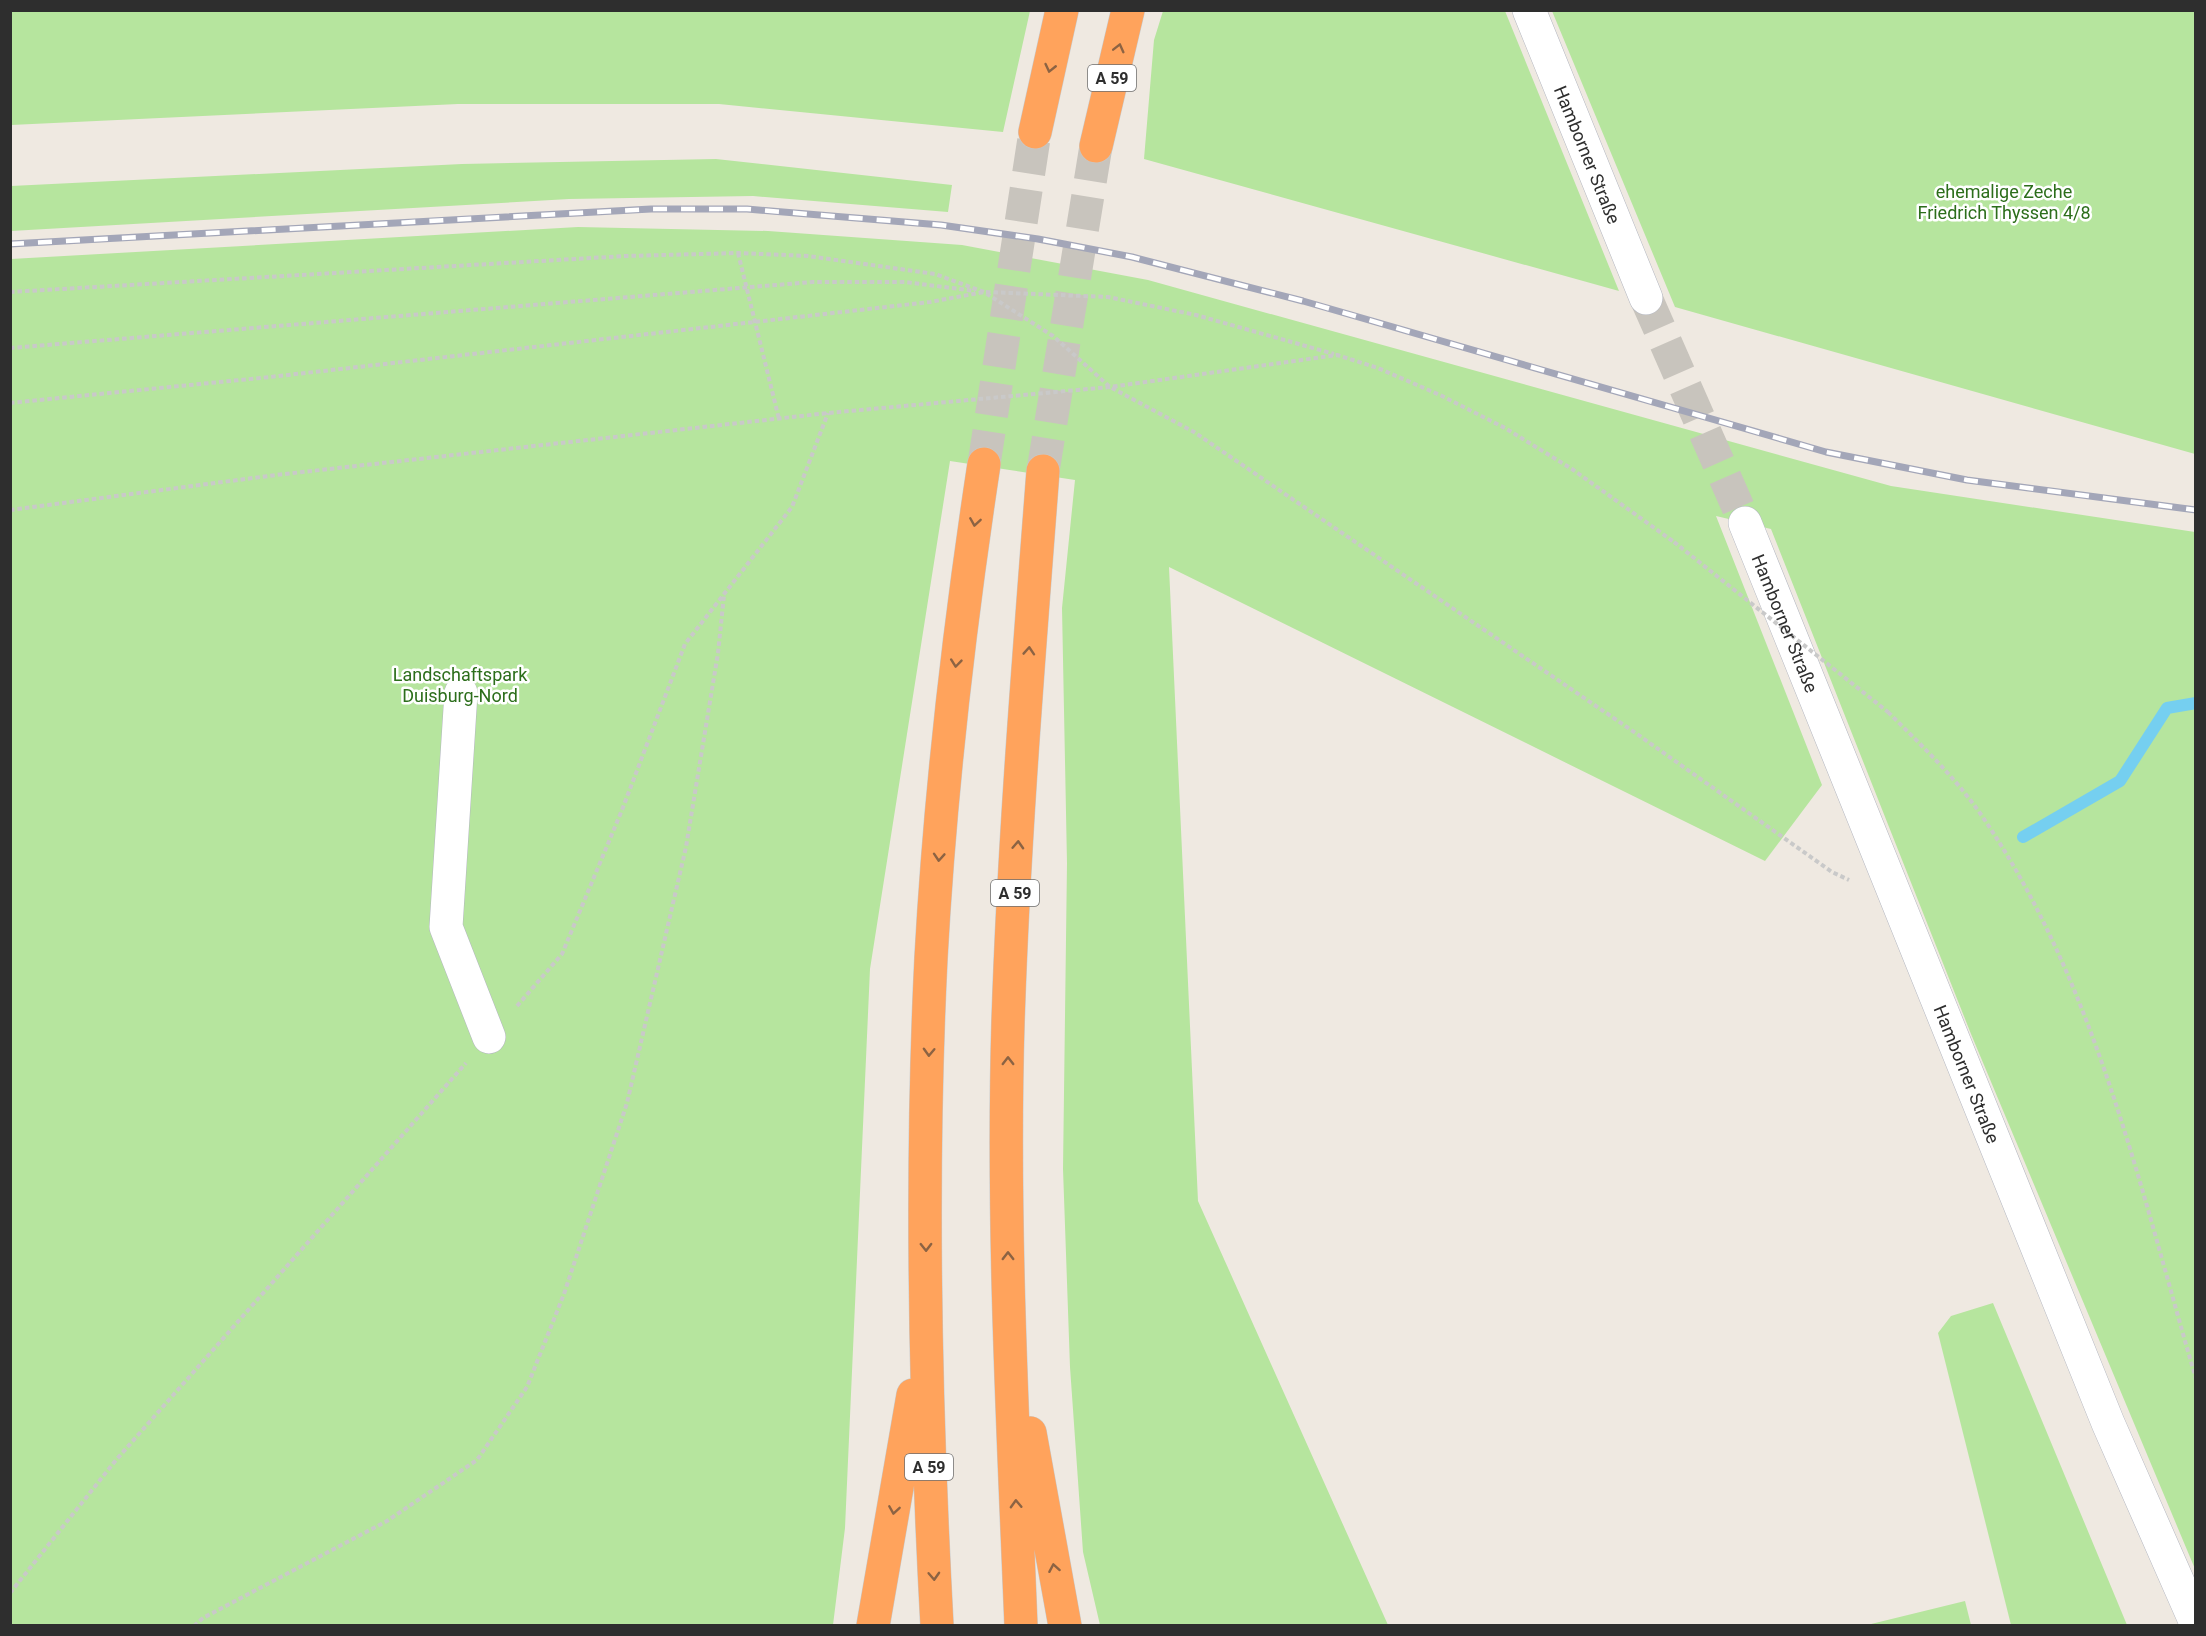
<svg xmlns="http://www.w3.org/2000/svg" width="2206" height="1636" font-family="Roboto,sans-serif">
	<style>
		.green { fill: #b6e59e }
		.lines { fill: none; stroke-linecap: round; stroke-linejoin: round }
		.stream { stroke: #75cff0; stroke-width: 12 }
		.minor-tunnel { stroke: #c8c4bd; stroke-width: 33; stroke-dasharray: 33 16; stroke-linecap: butt }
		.highway-tunnel { stroke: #c8c4bd; stroke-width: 33; stroke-dasharray: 33 16; stroke-linecap: butt }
		.minor-casing { stroke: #b4b7c1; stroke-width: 34 }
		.highway-casing { stroke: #c9c9c9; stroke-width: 34 }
		.path { stroke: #c9c9c9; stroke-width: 4; stroke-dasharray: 4.5 3; stroke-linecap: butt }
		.minor { stroke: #fff; stroke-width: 33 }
		.highway { stroke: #ffa35c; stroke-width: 33 }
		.rail-casing { stroke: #a3a6b8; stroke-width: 7 }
		.rail { stroke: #fff; stroke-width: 4.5; stroke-dasharray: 14; stroke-linecap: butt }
		.path-bridge { stroke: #c9c9c9; stroke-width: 4; stroke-dasharray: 4.5 3; stroke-linecap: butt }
		.oneway { stroke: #8c6343 }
		.labels { text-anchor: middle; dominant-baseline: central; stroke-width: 5; stroke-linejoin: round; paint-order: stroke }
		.shield { fill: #fff; stroke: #6d6d6d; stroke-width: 1.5 }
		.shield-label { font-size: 16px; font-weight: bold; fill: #2e2e2e }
		.street-label { font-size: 18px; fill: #2e2e2e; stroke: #fff }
		.park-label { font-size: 18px; fill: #2c6e1b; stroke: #fff }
	</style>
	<rect width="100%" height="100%" fill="#efe9e1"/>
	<path class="green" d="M10 11 11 10 1030 11 1003 132 719 104H458L11 125Z
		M1163 11H1505L1619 291 1144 159 1154 40Z
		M1552 11H2195V454L1675 307Z
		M716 159 952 185 948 212 753 196 569 199 11 231V186L462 164Z
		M578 227 768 231 962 245 1148 280 1891 486 2195 532V1569L1971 1034 1771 529 1716 516 1822 785 1765 861 1169 567 1198 1201 1388 1625H1100L1083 1552 1070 1367 1063 1169 1067 863 1062 608 1075 480 950 461 870 969 845 1528 833 1625 11 1626V259Z
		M1993 1303 2127 1625H2011L1938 1333 1951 1316Z
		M1965 1601 1971 1625H1867Z"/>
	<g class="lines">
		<path class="stream" d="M2023 837 2120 781 2167 708 2196 703"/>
		<path class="minor-tunnel" d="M1646 298 1745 523"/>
		<path class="highway-tunnel" d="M984 464 1035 132
			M1043 471 1096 146"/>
		<g class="minor-casing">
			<g id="minor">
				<path id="s1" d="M1529 10 1646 298"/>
				<path id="s2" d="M1745 523 2108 1423 2196 1623"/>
				<path d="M461 693 446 927 489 1037"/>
			</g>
		</g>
		<g class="highway-casing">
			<path id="highway" d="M1035 132 1062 10
				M1096 146 1128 10
				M1030 1433 1065 1626
				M873 1626 913 1395
				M937 1626C925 1404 920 1180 931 958 940 793 959 628 984 464
				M1021 1626C1013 1425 1002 1223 1008 1022 1014 838 1029 655 1043 471"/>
		</g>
		<path class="path" d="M738 253 779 419
			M10 292 626 256 738 253 808 256 935 274 984 292 1053 336 1110 387 1194 432 1637 734 1832 872 1849 880
			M986 292 1108 297 1196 315 1334 354
			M10 348 812 282H905L975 291
			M10 403 270 377 930 302 984 292
			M10 510 276 475 828 413 1110 387 1337 355 1378 368 1440 395 1505 428 1572 469 1674 542
			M1888 712C1921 745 1955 777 1982 816 2096 983 2140 1188 2196 1379
			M517 1006 562 954 622 810 685 644 792 507 828 413
			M10 1593 116 1460 466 1063
			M194 1626 203 1618 387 1521 477 1460 527 1387 564 1294 627 1103 686 847 718 653 724 595"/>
		<use href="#minor" class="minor"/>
		<use href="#highway" class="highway"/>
		<g class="rail-casing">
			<path id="rail" d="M10 244 651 209H747L941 225 1038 239 1132 257 1303 301 1826 452 1967 480 2196 510"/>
		</g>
		<use href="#rail" class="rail"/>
		<path class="path-bridge" d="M1674 542 1888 712"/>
	</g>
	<defs><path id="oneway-chevron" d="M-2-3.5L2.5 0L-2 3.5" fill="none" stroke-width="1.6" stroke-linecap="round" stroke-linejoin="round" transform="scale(1.5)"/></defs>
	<g class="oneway">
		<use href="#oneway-chevron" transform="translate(1119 48) rotate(-76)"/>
		<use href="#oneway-chevron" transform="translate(1050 68) rotate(103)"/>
		<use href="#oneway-chevron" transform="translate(975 522) rotate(99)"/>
		<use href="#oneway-chevron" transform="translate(1029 651) rotate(-86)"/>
		<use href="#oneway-chevron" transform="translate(956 663) rotate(96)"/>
		<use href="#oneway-chevron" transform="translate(1018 845) rotate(-87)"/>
		<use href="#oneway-chevron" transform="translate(939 857) rotate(94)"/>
		<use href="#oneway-chevron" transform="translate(929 1052) rotate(92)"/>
		<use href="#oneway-chevron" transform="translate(1008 1061) rotate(-90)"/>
		<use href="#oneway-chevron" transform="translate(926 1247) rotate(89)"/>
		<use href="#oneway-chevron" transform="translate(1008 1256) rotate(-90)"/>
		<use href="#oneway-chevron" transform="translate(1016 1504) rotate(-92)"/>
		<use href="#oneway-chevron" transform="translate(894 1510) rotate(99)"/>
		<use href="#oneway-chevron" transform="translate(1054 1568) rotate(-100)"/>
		<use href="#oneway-chevron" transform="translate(934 1576) rotate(87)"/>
	</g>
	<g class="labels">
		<g class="shield">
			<rect x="1088" y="65" width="48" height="26" rx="4.5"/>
			<rect x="991" y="880" width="48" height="26" rx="4.5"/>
			<rect x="905" y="1454" width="48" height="26" rx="4.5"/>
		</g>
		<g class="shield-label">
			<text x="1112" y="78">A 59</text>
			<text x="1015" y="893">A 59</text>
			<text x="929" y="1467">A 59</text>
		</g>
		<g class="street-label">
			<text stroke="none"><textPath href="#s1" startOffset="156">Hamborner Straße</textPath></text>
			<text stroke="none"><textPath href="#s2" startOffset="108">Hamborner Straße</textPath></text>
			<text stroke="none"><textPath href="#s2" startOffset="594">Hamborner Straße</textPath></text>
		</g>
		<g class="park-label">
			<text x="2004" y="191">ehemalige Zeche<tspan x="2004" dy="21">Friedrich Thyssen 4/8</tspan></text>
			<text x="460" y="674">Landschaftspark<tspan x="460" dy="21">Duisburg-Nord</tspan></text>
		</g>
	</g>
	<rect width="2206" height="1636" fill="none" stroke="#2e2e2e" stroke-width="24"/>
</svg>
